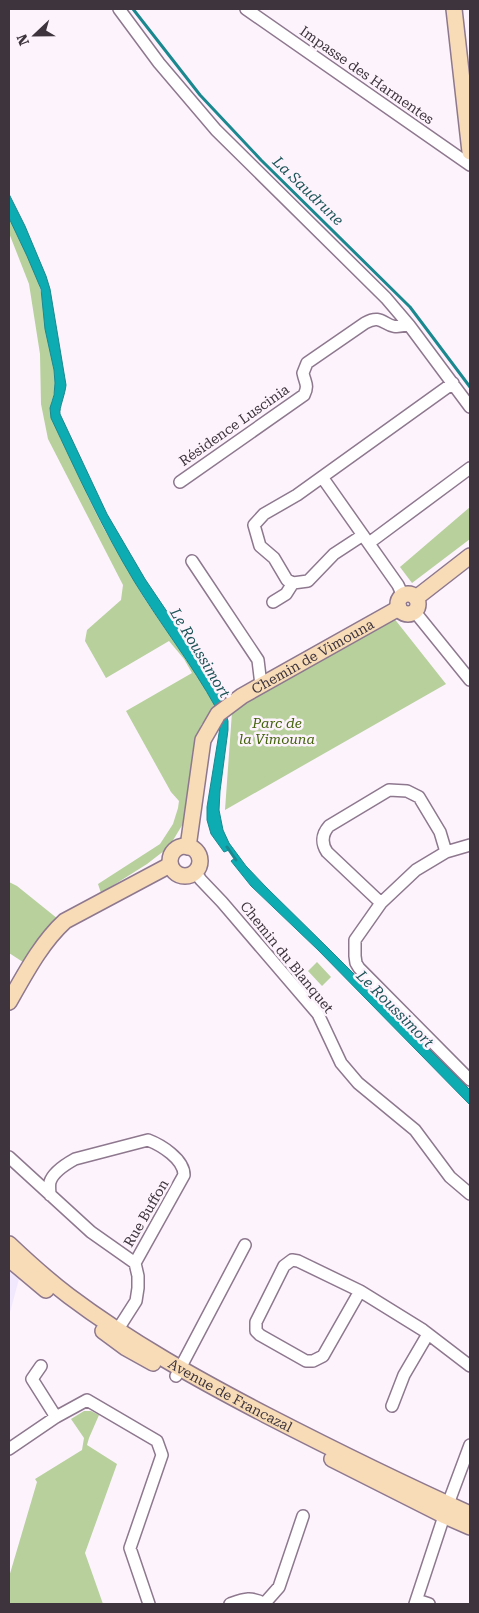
<svg xmlns="http://www.w3.org/2000/svg" width="479" height="1613" font-family="'Roboto Serif',serif">
	<style>
		.commercial { fill: #f1e8fe }
		.green { fill: #b7d09c }
		.water { fill: #0cacb2; stroke: #1b888f }
		.lines { fill: none; stroke-linecap: round; stroke-linejoin: round }
		.stream { stroke: #1b888f; stroke-width: 3 }
		.street-casing { stroke: #8e788e; stroke-width: 14 }
		.secondary-casing { stroke: #8e788e; stroke-width: 18 }
		.street { stroke: #fff; stroke-width: 11 }
		.secondary { stroke: #f8dcb8; stroke-width: 15 }
		.labels { text-anchor: middle; dominant-baseline: central; stroke-width: 5; stroke-linejoin: round; paint-order: stroke }
		.street-label { font-size: 14px; fill: #3d343d; stroke: #fdf3fd }
		.park-label { font-size: 14px; font-style: italic; fill: #43630b; stroke: #fdf3fd }
		.water-label { font-size: 15px; font-style: italic; fill: #1c5457; stroke: #fdf3fd }
	</style>
	<rect width="100%" height="100%" fill="#fdf3fd"/>
	<path class="commercial" d="M9 1269 19 1279 9 1316Z"/>
	<path class="green" d="M9 218C19 238 30 259 38 281 43 296 43 312 45 327 49 352 61 379 51 403L88 497 104 529 144 598 196 674 216 708 201 725 191 776 187 817 169 847 147 864 101 893 98 884 160 844 173 824 178 808 179 801 171 792 126 711 192 673 184 659 169 641 106 678 85 641 87 630 121 600 123 585 48 439 41 404 40 354 29 284 9 233Z
		M470 507V539L412 583 400 567Z
		M393 617 446 684 225 810 232 712 244 700Z
		M9 882 17 886 58 919 26 964 9 953Z
		M317 962 331 977 322 986 308 971Z
		M84 1411H91L99 1415 89 1438 87 1445 117 1464 85 1553 103 1604H9V1577L37 1482 35 1479 82 1450 84 1438 71 1419Z"/>
	<path class="water" d="M9 194 25 226 46 276 50 289 66 385C65 395 59 408 60 414L107 514 145 579 203 665 223 700 216 708C192 664 160 624 134 581 102 528 77 473 51 418L50 408 54 395 55 383 54 370 45 329 41 289 27 256 9 218Z
		M226 714 228 721V730L220 791 219 810 223 830 229 843 246 866 266 887 328 948 470 1090V1105L318 950 251 886 231 861 235 858 229 850 224 852 211 834 207 820V807L221 721Z"/>
	<g class="lines">
		<path class="stream" d="M133 9 200 95 261 160 410 307 470 387
			M227 847 236 860"/>
		<g class="street-casing">
			<path id="street" d="M119 9 159 63 216 130 386 298 409 325 470 407
				M246 9 470 165
				M322 477 398 585 403 596
				M180 482 304 395C309 385 305 383 303 373L307 363 365 323C386 311 384 334 408 324
				M363 535 334 554 308 581 293 583 287 580 274 558 260 546 254 525 264 514 297 495 453 383
				M369 543 470 468
				M192 561 258 660 261 685
				M273 602 286 594 293 583
				M415 612 470 680
				M470 845 446 852 416 870 381 903 355 940V956L356 963 359 968 470 1080
				M195 872 201 880 222 902 318 1014 341 1063 358 1083 415 1130 450 1177 470 1194
				M381 903 327 852C321 843 322 834 329 826L389 790 407 791 419 797 440 832 446 852
				M9 1157 91 1232 135 1263 138 1276V1288L136 1301 113 1337
				M50 1195C50 1192 49 1186 50 1182 53 1172 66 1164 75 1159L148 1140C161 1145 184 1159 184 1175L135 1263
				M360 1291 323 1356 313 1361H306L260 1335 256 1331V1322L284 1266 292 1260 298 1261 360 1291 423 1330 470 1366
				M41 1366 32 1379 56 1417
				M176 1376 245 1245
				M392 1406 404 1375 428 1334
				M9 1449 56 1417 87 1400 157 1441 162 1455 130 1548 149 1604
				M417 1600 429 1604
				M230 1604C244 1599 251 1596 265 1604
				M264 1604 279 1587 303 1516
				M415 1604 448 1504 470 1445"/>
		</g>
		<g class="secondary-casing">
			<g id="secondary">
				<path d="M454 9 470 152"/>
				<circle cx="408" cy="604" r="10"/>
				<path d="M416 598 470 556"/>
				<circle cx="185" cy="861" r="15"/>
				<path id="s1" d="M188 847 203 740 218 714 242 696 399 608"/>
				<path d="M9 1002C25 974 41 943 65 921L170 865"/>
				<path id="s2" d="M9 1244C28 1262 48 1280 69 1296 130 1342 199 1380 266 1415 334 1450 401 1483 470 1514"/>
				<path d="M9 1259 46 1290"/>
				<path d="M103 1331 126 1348 153 1363"/>
				<path d="M332 1459 445 1516 470 1527"/>
			</g>
		</g>
		<use href="#street" class="street"/>
		<use href="#secondary" class="secondary"/>
	</g>
	<g class="labels">
		<g class="street-label">
			<text transform="translate(367 75) rotate(35)">Impasse des Harmentes</text>
			<text transform="translate(234 425) rotate(-35)">Résidence Luscinia</text>
			<text stroke="none"><textPath href="#s1" startOffset="249">Chemin de Vimouna</textPath></text>
			<text transform="translate(287 957) rotate(51)">Chemin du Blanquet</text>
			<text transform="translate(146 1213) rotate(-60)">Rue Buffon</text>
			<text stroke="none"><textPath href="#s2" startOffset="269">Avenue de Francazal</textPath></text>
		</g>
		<g class="park-label">
			<text x="277" y="723">Parc de<tspan x="277" dy="16">la Vimouna</tspan></text>
		</g>
		<g class="water-label">
			<text transform="translate(308 191) rotate(44)">La Saudrune</text>
			<text transform="translate(200 653) rotate(59)">Le Roussimort</text>
			<text transform="translate(395 1009) rotate(45)">Le Roussimort</text>
		</g>
	</g>
	<rect width="479" height="1613" fill="none" stroke="#3d343d" stroke-width="20"/>
	<g transform="translate(35 35) rotate(248)" stroke="#fdf3fd" stroke-width="4" paint-order="stroke">
	<path d="M0-4L9 19L0 12L-9 19Z" fill="#3d343d"/>
	<text y="-8" font-size="14" font-weight="bold" text-anchor="middle" fill="#3d343d">N</text>
	</g>
</svg>
